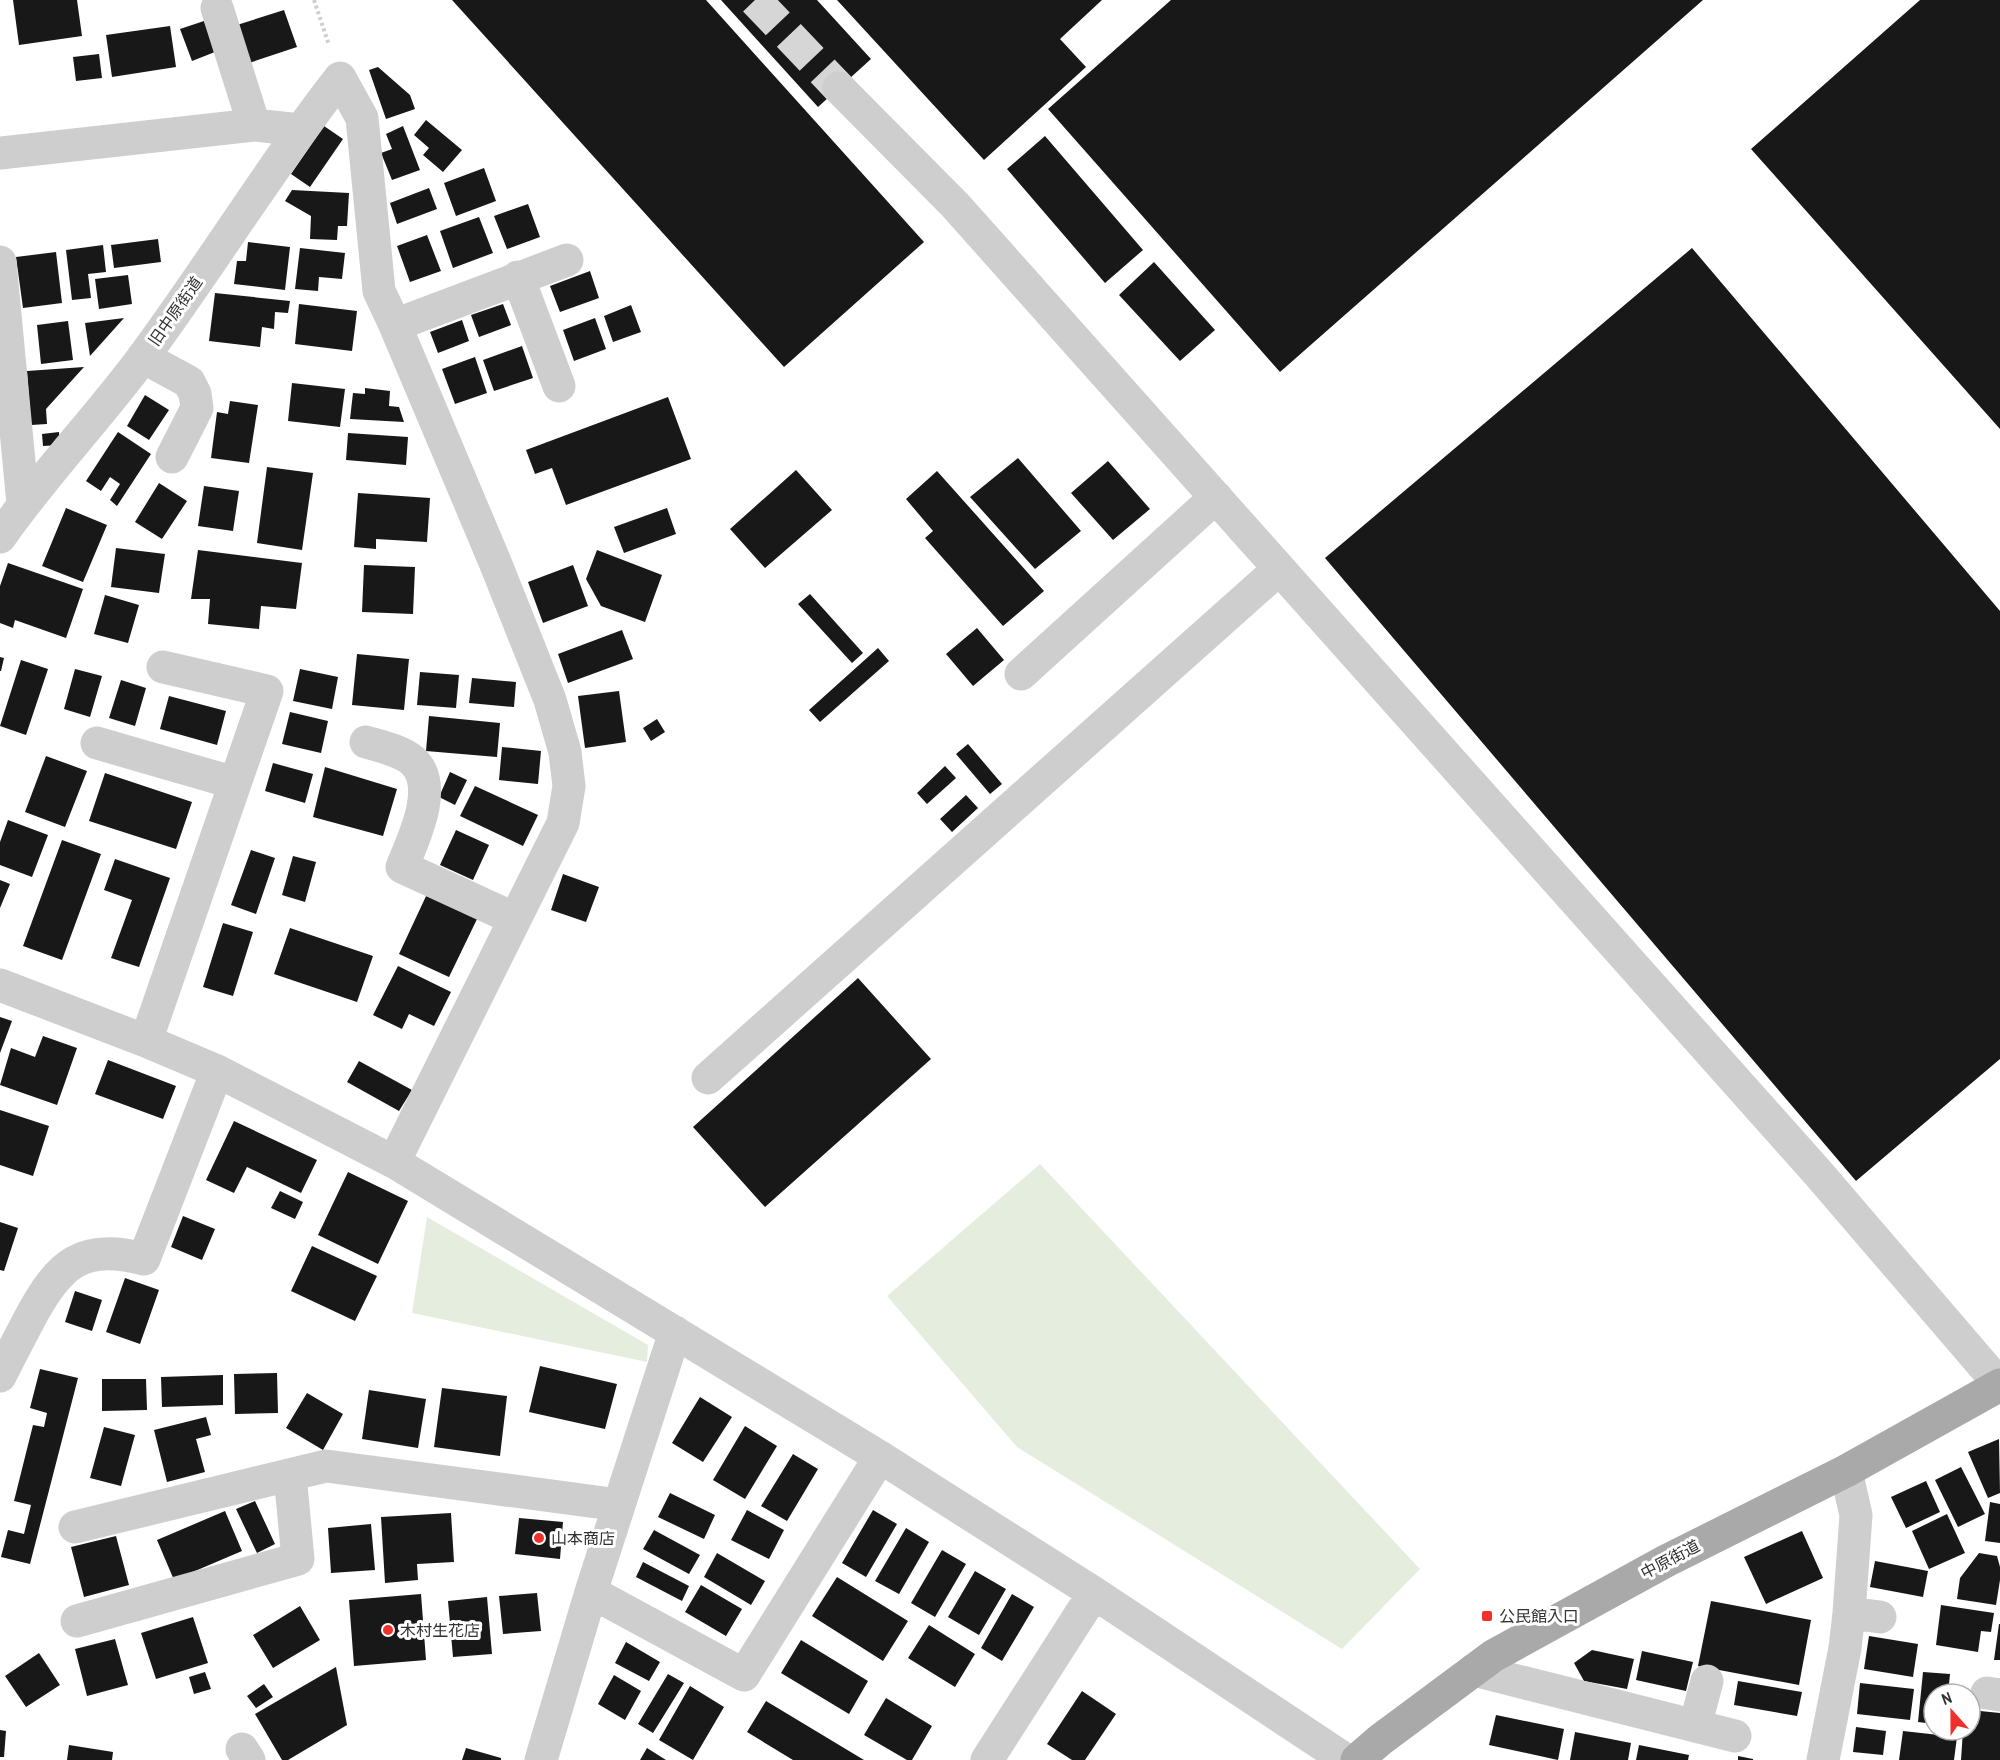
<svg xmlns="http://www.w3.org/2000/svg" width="2000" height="1760" font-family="'Archivo Narrow','Noto Sans JP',sans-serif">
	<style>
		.green { fill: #e5eede }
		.building { fill: #181818 }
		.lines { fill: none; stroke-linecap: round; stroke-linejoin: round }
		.minor-tunnel { stroke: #d6d6d6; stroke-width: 33; stroke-dasharray: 33 16; stroke-linecap: butt }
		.path { stroke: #cecece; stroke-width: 4; stroke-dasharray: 3 3; stroke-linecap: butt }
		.minor { stroke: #cecece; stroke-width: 33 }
		.major { stroke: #a9a9a9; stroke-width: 33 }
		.poi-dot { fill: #f0312a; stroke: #fff; stroke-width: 2 }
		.labels { text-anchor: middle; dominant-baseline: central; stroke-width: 6; stroke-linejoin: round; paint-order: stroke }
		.street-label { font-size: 16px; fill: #313131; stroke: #fff }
		.poi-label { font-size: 16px; fill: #313131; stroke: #fff; text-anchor: start }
	</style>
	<rect width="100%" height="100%" fill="#fff"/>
	<path class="green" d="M1040 1164 1420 1569 1342 1649 1017 1447 887 1296Z
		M427 1217 648 1345 647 1362 412 1313Z"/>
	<path class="building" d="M13 0H77L82 36 19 45Z
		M452 0H706L924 242 784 367Z
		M721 0H817L871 59 818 107Z
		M837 0H1102L1060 39 1086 67 984 160Z
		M1171 0H1703L1280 372 1048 109Z
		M1920 0H2000V429L1751 149Z
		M284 10 297 47 249 63 237 25Z
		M204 21 215 52 192 61 180 29Z
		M170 26 176 67 112 77 106 35Z
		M99 54 102 78 76 81 73 57Z
		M378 67 410 95 415 109 386 119 369 70Z
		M426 120 462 150 443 172 423 155 429 148 414 135Z
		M324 126 343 139 310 187 291 174Z
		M403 126 420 170 392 180 381 153 392 149 386 134Z
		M1045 136 1143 250 1105 283 1007 169Z
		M484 168 496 201 456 216 444 183Z
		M429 188 437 209 397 224 390 203Z
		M292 190 349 193 347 226H338L337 240 310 239 311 216 285 201Z
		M528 204 540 237 507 249 494 216Z
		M479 217 493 253 453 268 440 231Z
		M427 235 441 271 410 282 397 246Z
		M158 239 161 262 114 268 111 245Z
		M248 242 290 247 285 290 234 284 237 261H246Z
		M103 245 106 272 88 274 91 298 72 300 66 250Z
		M300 248 345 253 342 279 319 277 318 291 295 289Z
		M1692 248 2000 611V1059L1856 1181 1325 558Z
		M56 252 62 303 23 308 16 257Z
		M1154 262 1215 330 1180 361 1119 295Z
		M590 271 599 298 560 312 550 286Z
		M128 275 132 304 99 309 95 279Z
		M215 293 290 301 288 313 275 312 274 329 262 327 260 347 209 341Z
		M299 304 357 311 352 351 295 344Z
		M503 304 511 325 479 337 471 315Z
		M631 305 641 332 613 342 604 316Z
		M124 318 90 356 85 323Z
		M595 318 606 349 574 361 563 330Z
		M462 320 469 341 438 353 430 332Z
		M68 321 73 360 41 364 37 325Z
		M522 346 533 378 494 391 483 360Z
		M475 357 487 393 455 404 442 369Z
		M84 367 46 409 47 424 31 425 27 371Z
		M292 383 345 389 340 427 288 421Z
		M365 388 390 391 389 406 399 407 404 422 350 419 353 393 365 394Z
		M145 395 169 410 149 440 127 426Z
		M668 397 691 459 566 505 552 468 535 474 526 450Z
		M230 401 258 405 249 463 211 458 217 412 228 414Z
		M59 432 60 445 43 446 42 434Z
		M118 432 151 454 117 506 110 500 120 484 110 477 101 491 86 481Z
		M348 433 408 437 406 465 346 460Z
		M1018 458 1081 531 1035 569 970 497Z
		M1108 461 1150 509 1113 540 1071 493Z
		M267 467 313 473 302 550 257 543Z
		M796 470 832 510 765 568 730 529Z
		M937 471 1044 591 1003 626 925 538 933 531 906 499Z
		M159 483 187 501 162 539 135 522Z
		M204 486 239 491 233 531 198 526Z
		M358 493 430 498 427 542 376 539V549L354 547Z
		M66 508 107 525 83 582 42 566Z
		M667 508 676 534 624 553 614 527Z
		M116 548 165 554 159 593 111 587Z
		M198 550 302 563 296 609 261 606 259 629 208 624 210 599H191Z
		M597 550 662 575 645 622 601 606 586 579Z
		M8 563 83 589 66 638 15 620 13 628 0 623V586Z
		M364 565 415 567 413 614 362 612Z
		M573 565 588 606 543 623 528 582Z
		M810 594 863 653 852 663 798 604Z
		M105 595 139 605 128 643 94 634Z
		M977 628 1004 660 973 686 946 654Z
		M622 630 633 659 568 683 558 654Z
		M878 648 889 661 820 722 809 710Z
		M357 654 409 659 404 710 352 705Z
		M0 657 4 658 1 671H0Z
		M21 660 48 669 26 735 0 726Z
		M75 669 102 676 90 717 64 709Z
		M300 669 338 677 332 709 293 701Z
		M420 672 459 675 456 708 417 705Z
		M472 678 516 682 514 707 469 703Z
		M121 680 146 688 135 726 109 718Z
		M619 691 626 742 585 748 578 696Z
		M169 696 226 711 217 745 160 729Z
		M290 712 328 721 321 753 282 744Z
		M429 716 500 723 497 757 426 751Z
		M657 719 665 732 651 741 643 728Z
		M968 744 1002 784 990 794 956 754Z
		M502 747 541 751 538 784 499 780Z
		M46 756 87 771 65 827 25 812Z
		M273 763 313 774 305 803 265 791Z
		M945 766 956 778 927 804 917 793Z
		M325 767 397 789 383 836 313 817Z
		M450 772 467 780 455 805 439 797Z
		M105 773 192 802 176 849 89 821Z
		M475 786 538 815 523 846 460 816Z
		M966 795 978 808 952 832 940 819Z
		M8 820 48 835 32 877 0 865V842Z
		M456 830 489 845 473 880 440 865Z
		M62 840 101 854 62 960 23 946Z
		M251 850 275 858 256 914 231 905Z
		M293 856 316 862 305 902 282 895Z
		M115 859 170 878 139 967 111 958 132 900 104 890Z
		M563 874 599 887 586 922 551 910Z
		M0 880 10 884 0 908Z
		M427 894 478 917 449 977 399 954Z
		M223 923 253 932 233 996 203 987Z
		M290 928 373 956 357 1002 274 974Z
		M398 966 451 992 434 1026 409 1014 402 1029 373 1015Z
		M858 978 931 1059 765 1207 693 1127Z
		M0 1017 12 1021 0 1053Z
		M43 1036 77 1048 57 1105 0 1085 11 1048 35 1057Z
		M108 1060 176 1086 163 1119 95 1094Z
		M359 1061 412 1090 399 1111 347 1082Z
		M0 1110 49 1126 33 1176 0 1165Z
		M234 1121 317 1160 301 1193 247 1167 234 1193 206 1180Z
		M348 1172 408 1201 378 1264 318 1235Z
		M280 1191 303 1202 295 1219 271 1208Z
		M183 1216 215 1229 202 1260 171 1247Z
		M0 1222 18 1228 4 1271 0 1270Z
		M312 1246 377 1276 355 1321 291 1291Z
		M125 1278 159 1290 140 1344 106 1332Z
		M75 1291 102 1300 92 1331 65 1322Z
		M540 1366 617 1384 605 1429 529 1412Z
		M40 1369 78 1378 30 1564 1 1557 8 1530 24 1534 31 1505 14 1501 33 1425 44 1427 47 1413 30 1408Z
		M277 1373 278 1413 235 1414 234 1374Z
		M223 1375V1405L162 1407 161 1377Z
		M102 1379H146L147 1410 102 1411Z
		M442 1388 507 1396 500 1456 434 1447Z
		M369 1390 426 1399 418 1448 362 1439Z
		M307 1393 343 1414 323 1450 286 1428Z
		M700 1397 732 1417 703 1462 672 1443Z
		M206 1417 211 1435 196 1439 205 1472 167 1482 154 1430Z
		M745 1426 777 1446 745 1499 713 1480Z
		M104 1427 135 1435 121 1486 90 1478Z
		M1999 1439 2000 1493 1988 1498 1968 1452Z
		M793 1454 818 1469 787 1521 761 1506Z
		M1961 1467 1985 1514 1958 1527 1935 1480Z
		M1926 1481 1940 1512 1906 1528 1891 1497Z
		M670 1493 715 1515 704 1539 658 1517Z
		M255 1501 275 1544 257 1553 236 1509Z
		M1990 1502 2000 1504V1543L1985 1541Z
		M747 1510 784 1530 769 1559 731 1540Z
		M873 1510 897 1524 866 1577 842 1563Z
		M225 1511 242 1551 174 1580 157 1540Z
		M451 1513 454 1562 417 1564 418 1580 385 1583 381 1517Z
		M1947 1514 1965 1553 1929 1569 1912 1531Z
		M519 1518 563 1522 560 1559 515 1554Z
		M371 1524 375 1570 331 1573 328 1528Z
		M906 1528 929 1542 899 1594 875 1581Z
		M654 1530 700 1555 689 1574 643 1549Z
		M1802 1531 1823 1578 1766 1604 1744 1557Z
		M116 1536 129 1585 84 1597 71 1547Z
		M942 1550 966 1564 935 1617 911 1603Z
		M717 1553 765 1581 751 1605 704 1577Z
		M1979 1553 1997 1556 2000 1567V1580L1996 1605 1957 1599 1960 1578Z
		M1875 1561 1928 1571 1923 1597 1870 1587Z
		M643 1562 689 1586 682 1601 636 1577Z
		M975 1571 1006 1589 979 1635 948 1617Z
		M837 1577 908 1621 883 1661 812 1616Z
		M701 1585 742 1609 726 1636 685 1612Z
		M537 1593 541 1631 503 1634 499 1596Z
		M421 1594 426 1660 354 1666 349 1600Z
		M1012 1594 1034 1607 1002 1661 981 1648Z
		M487 1597 492 1654 453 1657 448 1601Z
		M1711 1601 1811 1620 1799 1685 1698 1666Z
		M1941 1605 1994 1613 1991 1632 1981 1631 1978 1652 1936 1645Z
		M300 1606 320 1640 273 1668 253 1635Z
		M193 1617 208 1663 156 1679 141 1633Z
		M1999 1624H2000V1660H1994Z
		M929 1625 975 1654 955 1687 908 1658Z
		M1869 1636 1918 1644 1913 1677 1864 1669Z
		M115 1639 128 1685 87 1696 75 1649Z
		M801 1640 868 1681 849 1714 781 1673Z
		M626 1642 660 1662 649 1681 615 1663Z
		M1592 1650 1634 1659 1627 1689 1584 1681 1574 1663Z
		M1642 1651 1693 1662 1686 1691 1636 1680Z
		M39 1653 60 1685 26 1707 5 1676Z
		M336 1667 347 1725 288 1760H282L255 1714Z
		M205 1672 211 1689 194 1694 189 1677Z
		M1923 1672 1950 1674 1948 1694H1934V1724L1918 1722Z
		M668 1674 684 1683 653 1733 638 1724Z
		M614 1675 641 1691 625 1720 598 1704Z
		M1738 1681 1802 1692 1797 1716 1734 1705Z
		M1860 1683 1914 1689 1910 1720 1857 1714Z
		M264 1684 273 1697 256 1708 247 1696Z
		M690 1686 724 1707 693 1760 659 1740Z
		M1082 1691 1116 1714 1085 1760H1072L1047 1744Z
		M886 1698 932 1726 912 1760H907L864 1735Z
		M766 1701 864 1760H793L747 1732Z
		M1970 1710 2000 1713V1760H1961L1963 1730H1970Z
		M1496 1715 1564 1729 1558 1760 1489 1745Z
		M1856 1727 1886 1731 1883 1755 1853 1752Z
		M0 1730 6 1731 4 1757H0Z
		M1903 1731 1957 1737 1954 1760H1899Z
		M1575 1732 1631 1743 1628 1760H1570Z
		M69 1745 113 1752 112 1760H67Z
		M1639 1745 1689 1755 1688 1760H1636Z
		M466 1748 501 1758V1760H462Z
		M647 1748 666 1760H640Z
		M1738 1756 1753 1759V1760H1738Z"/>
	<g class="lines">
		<path class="minor-tunnel" d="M755 0 839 88"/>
		<path class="path" d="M314 0 329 45"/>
		<path class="minor" d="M217 8 254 125
			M839 88 955 205 1818 1173 2000 1385
			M0 153 254 125 300 130
			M0 262 23 504
			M518 277 559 386
			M395 325 567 260
			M143 357 189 382 195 394 197 408 172 457
			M0 537C44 474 98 418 144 356 211 265 270 168 340 78L362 118 379 291 395 325 495 562 550 700 565 752 569 786 563 823 394 1162
			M1021 674 1216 497
			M366 742C380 746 402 751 413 761 440 786 413 840 402 867L515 919
			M97 743 235 783
			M0 985 146 1041 217 1071 394 1162 880 1457 1094 1593 1346 1760
			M146 1041 267 691 163 667
			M708 1078 1279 569
			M0 1376C10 1356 20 1337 30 1318 58 1265 82 1242 144 1259L217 1071
			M75 1527 326 1466 619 1505
			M591 1592 744 1675 880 1457
			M1849 1613 1880 1617
			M77 1621 298 1559 290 1475
			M1474 1670 1735 1736
			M1987 1693 2000 1695
			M1695 1726 1707 1681
			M242 1749 249 1760
			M541 1760 591 1592 675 1332
			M987 1760 1094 1593
			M1823 1760 1845 1648 1849 1613 1856 1515 1846 1471"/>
		<path class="major" d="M1357 1760 1380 1740 1493 1656 1666 1561 1846 1471 2000 1385"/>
	</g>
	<g class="poi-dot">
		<circle cx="539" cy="1538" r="6"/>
		<rect x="1481" y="1610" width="12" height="12" rx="3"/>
		<circle cx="388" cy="1630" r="6"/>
	</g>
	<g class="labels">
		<g class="street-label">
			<text transform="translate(175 311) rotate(-55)">旧中原街道</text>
			<text transform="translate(1670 1559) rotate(-28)">中原街道</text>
		</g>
		<g class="poi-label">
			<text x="551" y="1538">山本商店</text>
			<text x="1499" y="1616">公民館入口</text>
			<text x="400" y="1630">木村生花店</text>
		</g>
	</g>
	<g transform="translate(1952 1712) rotate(339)"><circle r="28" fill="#ffffff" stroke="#adadad" stroke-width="1.5"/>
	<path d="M0-4.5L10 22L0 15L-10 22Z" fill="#f0312a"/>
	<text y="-9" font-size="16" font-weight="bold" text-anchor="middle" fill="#313131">N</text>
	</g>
</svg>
